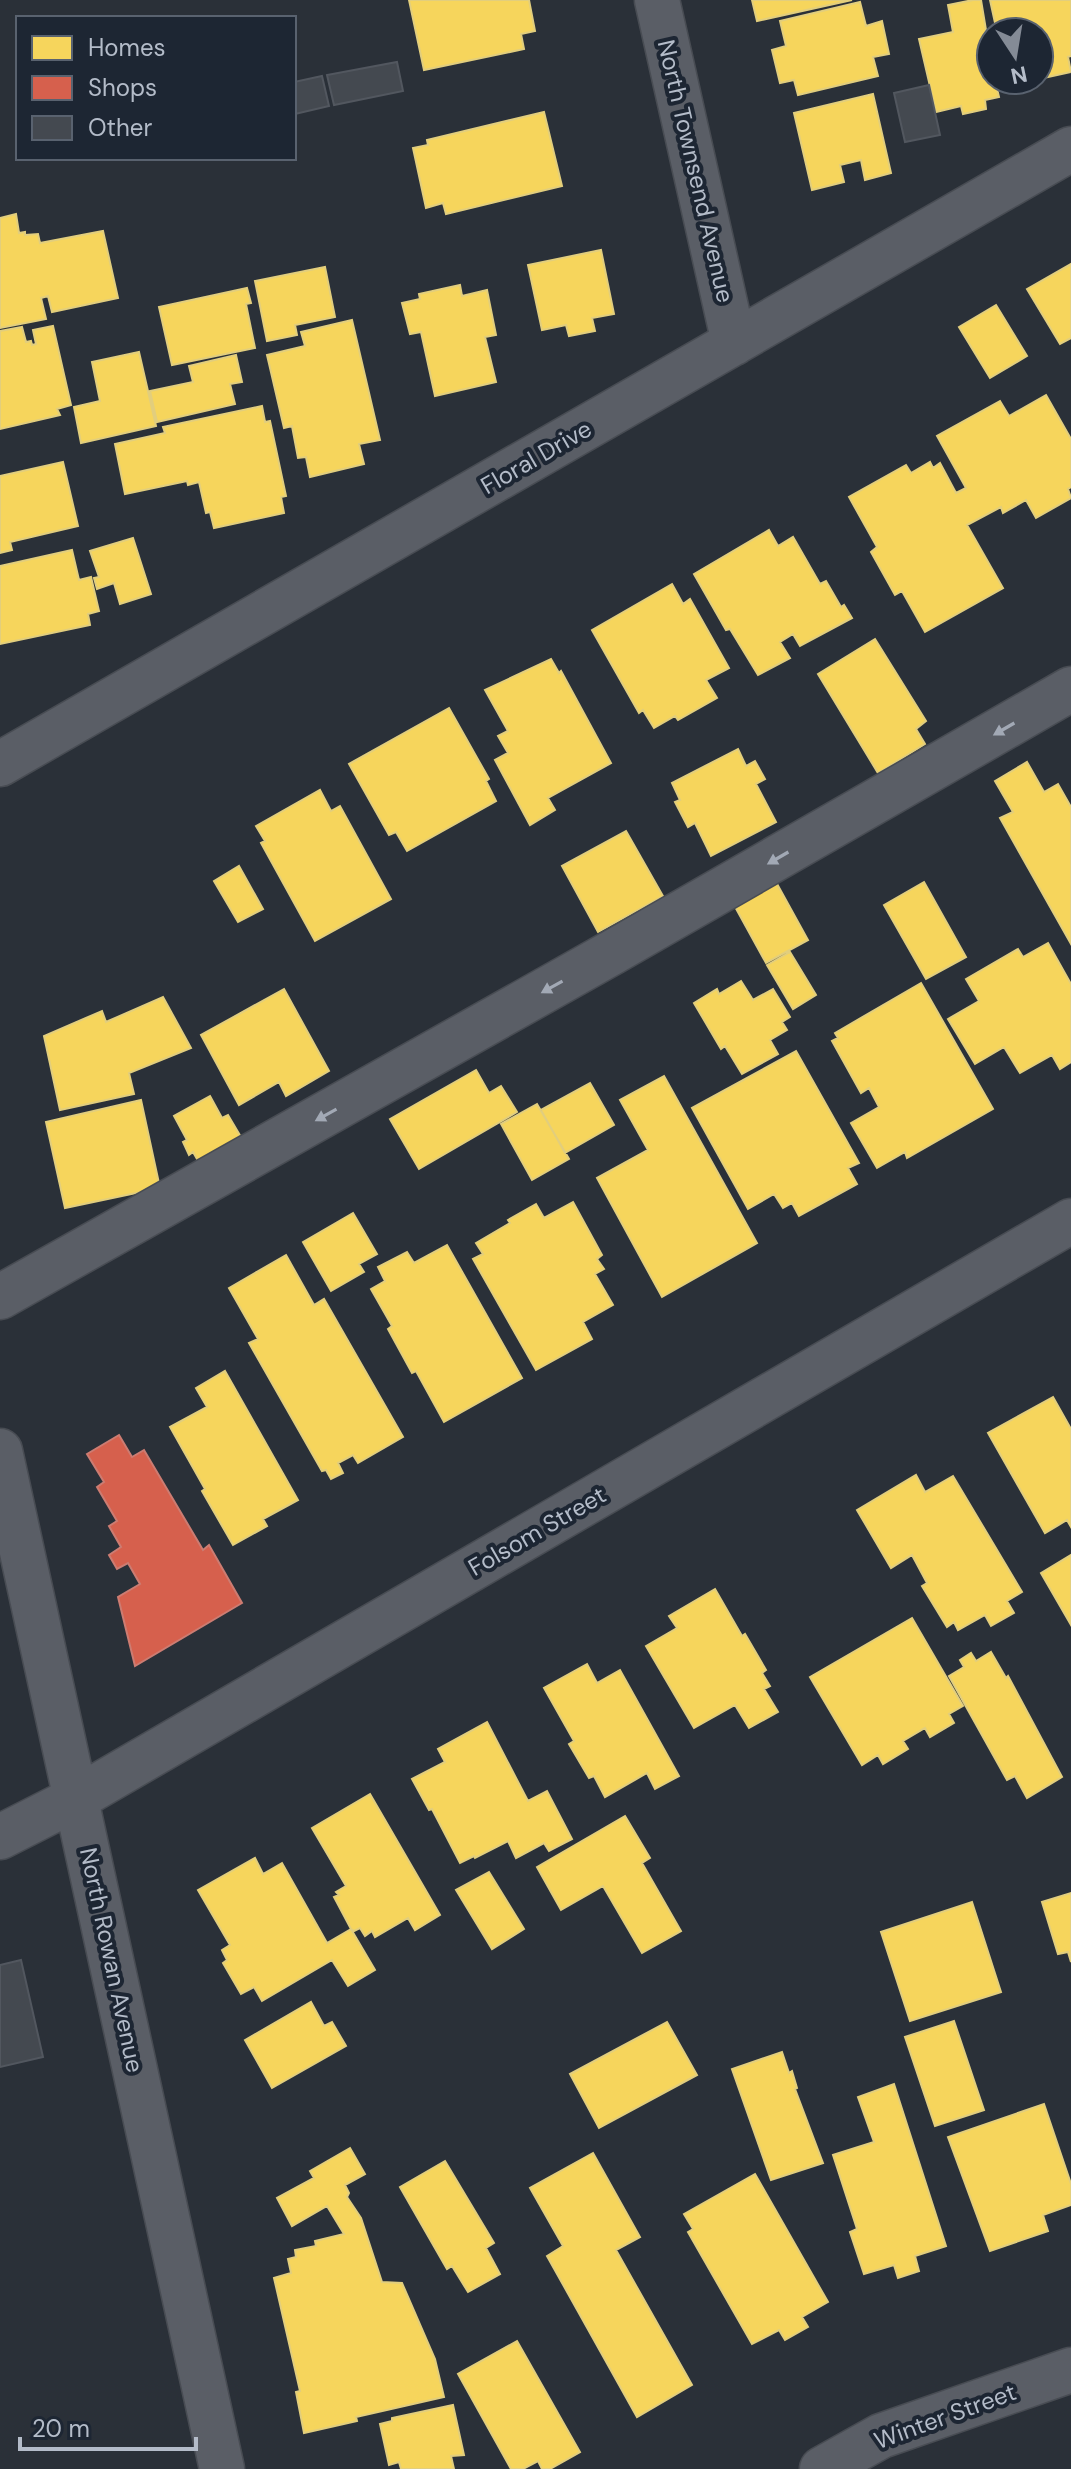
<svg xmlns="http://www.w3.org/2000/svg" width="1071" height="2469" font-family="'DM Sans',sans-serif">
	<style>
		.homes { fill: #f6d55c; stroke: #e2ce7d; stroke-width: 2 }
		.shops { fill: #d6604d; stroke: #cc7c72; stroke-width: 2 }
		.building { fill: #444950; stroke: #52575f; stroke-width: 2 }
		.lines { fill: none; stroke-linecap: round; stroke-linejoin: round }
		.minor-casing { stroke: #484c53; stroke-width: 47 }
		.minor { stroke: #5a5e66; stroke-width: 44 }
		.oneway { fill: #a2a9b5 }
		.labels { text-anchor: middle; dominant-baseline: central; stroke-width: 8; stroke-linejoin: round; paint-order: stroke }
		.street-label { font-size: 24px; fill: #b4bcc9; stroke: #1d2633 }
	</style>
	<rect width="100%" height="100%" fill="#2a3038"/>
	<path class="homes" d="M409 0H529L535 31 521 34 524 49 424 70Z
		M752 0H852L757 21Z
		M973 0H981L991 60V80H995L999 97 985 100 986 109 963 114 961 106 936 112 919 39 953 32 948 5Z
		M990 0H1071V56L1068 57 1071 72 1039 79V32H997Z
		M860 2 866 26 882 21 889 54 873 57 878 76 798 95 794 80 780 83 772 50 786 46 780 21Z
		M873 94 891 173 865 180 861 160 840 165 844 182 812 190 794 113Z
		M544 112 562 186 446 214 443 203 426 208 413 148 428 145 427 140Z
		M16 214 19 233 25 232V235L38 234 40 243 103 231 118 298 52 312 48 296 41 298 46 319 0 328V218Z
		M601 250 614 314 592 318 595 331 569 336 566 325 542 330 528 265Z
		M1071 264V338L1060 344 1027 289Z
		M325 267 335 317 295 325 297 335 267 341 255 281Z
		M460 285 462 296 487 290 496 335 485 337 496 382 435 396 421 332 410 334 402 303 420 299 419 294Z
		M247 288 251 303 246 304 255 348 172 365 159 307Z
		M996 305 1027 356 990 378 959 327Z
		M352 320 380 440 359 444 364 464 310 477 306 457 298 458 292 426 284 428 267 355 305 346 301 332Z
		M53 326 71 405 57 409 60 415 0 429V331L22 327 26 342 31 341 32 345 36 344 33 330Z
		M139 352 156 426 81 443 74 407 100 401 92 362Z
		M236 355 242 382 230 384 235 404 157 422 150 391 193 382 189 366Z
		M1046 395 1071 439V487L1068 489 1071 498 1036 518 1026 500 1003 513 1001 507 967 525 1003 588 925 632 902 591 895 595 871 552 877 547 849 497 906 465 911 473 930 462 933 468 940 463 956 493 966 488 937 436 1000 401 1009 416Z
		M262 406 265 422 270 421 286 496 281 497 284 513 214 528 210 512 206 513 199 482 188 485 187 481 125 494 115 444 165 433 163 427Z
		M63 462 78 526 10 542 12 550 0 553V476Z
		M769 530 778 546 793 537 820 584 826 581 841 607 844 605 852 618 800 646 793 634 780 642 790 658 758 675 730 629 726 630 694 574Z
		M133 538 151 594 120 604 114 583 97 589 94 578 99 577 90 551Z
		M72 550 79 580 91 577 99 611 88 614 90 625 0 644V566Z
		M672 584 683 604 690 599 729 668 706 680 717 698 678 720 675 716 654 728 643 710 639 713 592 630Z
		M875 639 926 721 916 729 925 744 878 773 818 674Z
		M551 659 559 673 561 671 611 763 548 798 555 810 530 825 495 760 508 753 498 736 508 731 485 690Z
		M449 708 489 779 486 781 496 801 407 851 396 832 389 835 349 764Z
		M738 749 746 766 755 761 765 779 756 784 776 822 711 856 695 823 688 827 675 802 680 800 672 783Z
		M1027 762 1044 792 1058 784 1071 807V944L1000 818 1013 812 995 781Z
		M320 790 331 811 340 806 391 899 315 941 261 843 265 841 256 826Z
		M626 831 663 896 598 932 562 866Z
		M239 866 263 909 238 922 214 881Z
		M776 882 808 940 766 963 734 905Z
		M924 882 966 957 926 979 884 905Z
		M1048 943 1071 984V1062L1060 1069 1052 1055 1020 1073 1004 1047 975 1064 948 1019 979 1001 966 979 1018 949 1023 957Z
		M790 952 816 995 793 1009 767 965Z
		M741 981 753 1000 773 989 790 1017 782 1022 787 1030 770 1040 778 1054 742 1074 725 1046 721 1049 694 1003 717 989 719 994Z
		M921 983 993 1109 907 1158 905 1152 877 1168 851 1123 879 1107 869 1088 861 1093 832 1041 838 1038 835 1033Z
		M284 989 329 1071 286 1096 279 1082 239 1105 201 1035Z
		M163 997 191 1048 129 1073 134 1094 60 1110 44 1036 102 1011 106 1022Z
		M796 1051 859 1163 848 1168 857 1184 799 1216 792 1203 783 1208 774 1194 748 1209 692 1108Z
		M476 1070 489 1093 501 1086 517 1112 419 1169 390 1119Z
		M664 1076 757 1243 662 1297 597 1178 648 1150 620 1100Z
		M590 1083 614 1125 565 1153 541 1110Z
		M210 1096 222 1118 228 1115 248 1149 205 1173 193 1152 189 1155 183 1142 187 1140 174 1116Z
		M141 1100 160 1188 65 1208 46 1122Z
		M537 1104 569 1159 532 1180 501 1124Z
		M573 1202 602 1255 597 1259 604 1269 595 1274 613 1305 583 1322 592 1339 536 1370 473 1259 483 1254 476 1243 510 1223 508 1220 536 1204 544 1218Z
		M353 1213 377 1254 359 1264 364 1272 331 1291 303 1242Z
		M447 1245 522 1378 444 1422 416 1371 412 1373 388 1329 392 1326 371 1289 385 1281 378 1267 407 1252 414 1263Z
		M286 1255 314 1305 324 1299 403 1437 358 1463 353 1455 338 1463 343 1473 331 1479 326 1470 322 1471 249 1343 258 1339 229 1288Z
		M225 1371 298 1500 263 1519 267 1526 233 1545 202 1491 205 1489 170 1427 207 1407 196 1388Z
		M1053 1397 1071 1429V1527L1067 1520 1045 1533 988 1433Z
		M916 1475 925 1492 953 1476 1022 1592 1007 1601 1014 1613 991 1626 985 1615 958 1630 954 1622 947 1627 922 1586 927 1583 912 1555 891 1568 857 1510Z
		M1071 1555V1625L1041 1573Z
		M715 1589 742 1636 745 1634 766 1670 762 1673 770 1686 764 1689 778 1712 749 1728 735 1705 694 1728 646 1646 677 1628 669 1616Z
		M912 1618 963 1706 949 1714 954 1723 930 1737 925 1728 903 1741 908 1749 883 1764 878 1755 862 1765 810 1677Z
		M991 1652 1006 1678 1008 1676 1062 1777 1027 1798 1015 1776 1007 1780 949 1676 964 1667 960 1660 971 1653 976 1661Z
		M587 1664 597 1683 620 1670 679 1776 655 1789 647 1773 605 1797 594 1776 589 1778 569 1744 574 1741 544 1688Z
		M487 1722 528 1801 547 1791 572 1839 549 1851 544 1843 516 1858 508 1841 475 1858 474 1856 460 1863 432 1809 429 1810 412 1779 445 1762 438 1749Z
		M370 1794 440 1915 415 1930 408 1918 375 1937 372 1931 365 1936 360 1928 354 1931 351 1929 334 1897 339 1895 336 1892 346 1886 312 1828Z
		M625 1816 650 1858 642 1863 681 1931 642 1953 603 1886 561 1910 537 1867Z
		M255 1858 263 1874 282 1863 327 1943 351 1929 375 1970 348 1986 332 1960 262 2001 254 1987 241 1994 223 1963 227 1960 222 1950 230 1945 198 1890Z
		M489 1872 524 1929 492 1949 456 1890Z
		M1071 1893V1962L1068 1952 1058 1954 1042 1902Z
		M972 1902 1001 1992 910 2021 881 1932Z
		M311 2002 324 2026 332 2022 346 2046 272 2088 245 2040Z
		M954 2021 984 2110 935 2126 905 2037Z
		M667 2022 697 2075 599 2128 570 2074Z
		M782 2052 789 2073 792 2071 797 2088 795 2089 823 2163 771 2180 732 2069Z
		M894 2084 946 2246 915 2256 919 2271 898 2278 894 2265 864 2274 850 2232 857 2229 833 2155 874 2142 858 2097Z
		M1044 2104 1071 2184V2205L1043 2215 1048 2231 990 2251 948 2137Z
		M350 2148 365 2174 345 2185 349 2193 347 2197 361 2218 382 2282 402 2283 435 2359 444 2397 356 2417 357 2421 304 2433 296 2392 300 2391 274 2278 291 2273 288 2259 296 2257 295 2250 316 2246 315 2241 344 2234 327 2206 292 2226 277 2198 314 2178 310 2171Z
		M593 2153 640 2237 616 2250 692 2385 637 2417 547 2256 563 2246 530 2188Z
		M445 2161 494 2243 486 2248 500 2274 468 2292 452 2266 447 2269 400 2187Z
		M755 2174 828 2302 802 2317 808 2327 785 2340 779 2330 752 2344 688 2232 693 2229 684 2214Z
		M517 2341 580 2452 550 2469H542L538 2461 523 2469H511L458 2374Z
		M453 2405 464 2455 451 2456 454 2469H401L399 2462 389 2465 380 2424 392 2421V2418Z"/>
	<path class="shops" d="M119 1435 132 1457 144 1450 203 1550 209 1545 242 1603 135 1666 118 1597 140 1584 128 1563 117 1569 109 1555 121 1547 109 1526 117 1521 97 1487 104 1482 87 1454Z"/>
	<path class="building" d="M397 62 403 91 334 105 327 75Z
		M322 76 329 106 295 114 294 82Z
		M929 85 940 135 905 142 894 93Z
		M21 1960 43 2057 0 2067V1965Z"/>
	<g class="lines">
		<g class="minor-casing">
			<path id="minor" d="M657 0 734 343
				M0 764 1071 149
				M0 1297 613 952 1071 689
				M0 1451 222 2469
				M0 1837 77 1798 1071 1221
				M822 2469 881 2436 1071 2370"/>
		</g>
		<use href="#minor" class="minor"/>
	</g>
	<defs><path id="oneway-solid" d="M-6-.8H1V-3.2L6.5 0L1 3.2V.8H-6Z" transform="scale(2)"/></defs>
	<g class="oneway">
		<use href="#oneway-solid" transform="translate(1004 729) rotate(150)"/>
		<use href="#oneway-solid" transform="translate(778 858) rotate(150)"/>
		<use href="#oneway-solid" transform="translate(552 987) rotate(151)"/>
		<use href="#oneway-solid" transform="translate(326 1115) rotate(151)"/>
	</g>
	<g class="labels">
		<g class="street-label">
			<text transform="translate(696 171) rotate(77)">North Townsend Avenue</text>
			<text transform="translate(536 457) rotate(-30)">Floral Drive</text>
			<text transform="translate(537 1531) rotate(-30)">Folsom Street</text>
			<text transform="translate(112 1960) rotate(78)">North Rowan Avenue</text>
			<text transform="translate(945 2416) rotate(-20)">Winter Street</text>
		</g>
	</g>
	<rect x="16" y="16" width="280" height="144" fill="#1d2633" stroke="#59626f" stroke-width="2"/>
	<rect x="32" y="36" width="40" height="24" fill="#f6d55c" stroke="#59626f" stroke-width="2"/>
	<text x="88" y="56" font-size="24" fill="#b4bcc9">Homes</text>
	<rect x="32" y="76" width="40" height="24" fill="#d6604d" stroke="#59626f" stroke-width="2"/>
	<text x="88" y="96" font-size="24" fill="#b4bcc9">Shops</text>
	<rect x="32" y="116" width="40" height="24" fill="#444950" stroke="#59626f" stroke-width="2"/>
	<text x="88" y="136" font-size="24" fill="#b4bcc9">Other</text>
	<g transform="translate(1015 56) rotate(168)"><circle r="38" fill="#1d2633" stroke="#59626f" stroke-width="2"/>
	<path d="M0-6L14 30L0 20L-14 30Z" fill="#848b96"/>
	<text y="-12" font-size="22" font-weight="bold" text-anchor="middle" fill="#b4bcc9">N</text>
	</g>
	<path d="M20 2437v12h176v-12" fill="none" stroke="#b4bcc9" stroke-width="4"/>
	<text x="32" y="2437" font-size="24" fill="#b4bcc9" stroke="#1d2633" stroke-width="6" paint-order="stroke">20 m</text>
</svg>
